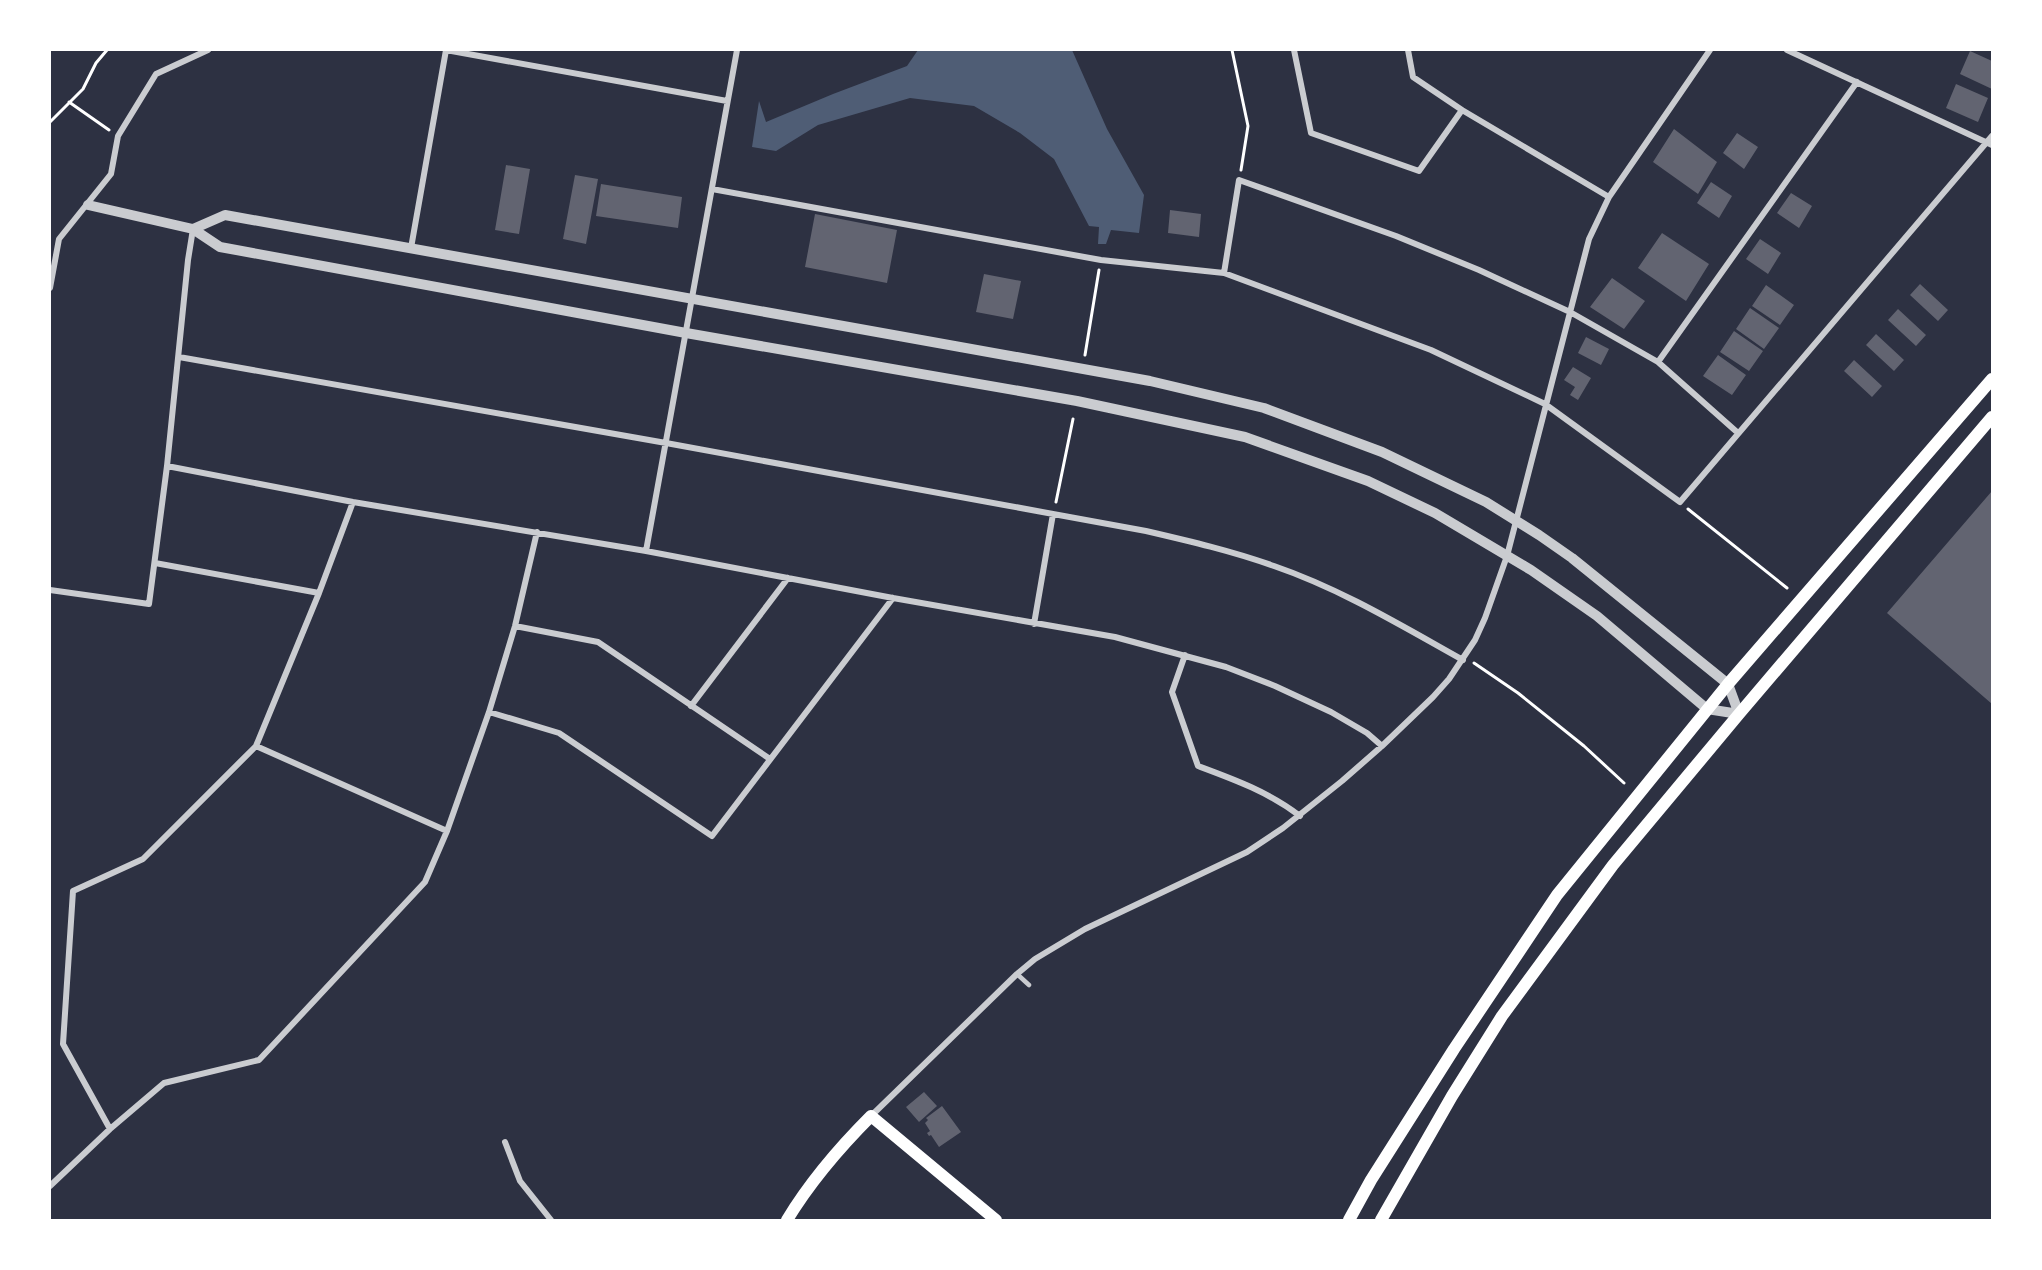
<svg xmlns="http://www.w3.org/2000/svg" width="2042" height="1270" font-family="'Open Sans',sans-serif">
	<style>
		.water { fill: #4f5d75 }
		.building { fill: #626471 }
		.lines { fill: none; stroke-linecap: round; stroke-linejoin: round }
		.path { stroke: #fff; stroke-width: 3 }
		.service { stroke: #caccd0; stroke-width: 4.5 }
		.minor { stroke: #caccd0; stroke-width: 6 }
		.tertiary { stroke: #caccd0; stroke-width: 10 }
		.secondary { stroke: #fff; stroke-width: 12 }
	</style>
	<rect width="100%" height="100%" fill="#2d3142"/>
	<path class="water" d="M918 50H1072L1107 129 1144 195 1139 233 1111 230 1106 244H1098L1099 227 1089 226 1054 159 1020 133 974 106 910 98 818 125 776 151 752 147 759 101 766 122 833 94 907 66Z"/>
	<path class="building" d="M1970 51 1992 61V89L1960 74Z
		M1956 84 1988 98 1978 122 1946 108Z
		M1674 129 1717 162 1698 194 1653 162Z
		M1737 133 1758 147 1744 169 1723 153Z
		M506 165 530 169 519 234 495 230Z
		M575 175 598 179 586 244 563 239Z
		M1711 182 1732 196 1719 218 1697 203Z
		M601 184 682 197 678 228 596 216Z
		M1791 193 1812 206 1799 228 1777 213Z
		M1170 210 1201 214 1199 237 1168 233Z
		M815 214 897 230 887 283 805 267Z
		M1662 233 1709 264 1686 301 1638 268Z
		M1760 239 1781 253 1768 274 1746 259Z
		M984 274 1021 281 1013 319 976 312Z
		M1612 278 1645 301 1624 329 1590 307Z
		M1920 284 1948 310 1938 321 1910 295Z
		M1766 285 1794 305 1780 325 1752 306Z
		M1750 308 1779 328 1764 349 1736 329Z
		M1898 309 1926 335 1916 346 1888 320Z
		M1734 331 1763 351 1749 371 1720 352Z
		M1876 334 1904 360 1894 371 1866 345Z
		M1586 337 1609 349 1601 365 1578 353Z
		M1718 355 1746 375 1732 395 1703 376Z
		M1854 360 1882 386 1872 397 1844 371Z
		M1573 367 1591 378 1578 400 1570 395 1575 387 1564 380Z
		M1992 491V704L1887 613Z
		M924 1092 937 1106 919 1122 906 1107Z
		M942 1106 961 1132 939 1147 931 1135 929 1136 927 1133 930 1131 925 1123 928 1120 926 1118Z"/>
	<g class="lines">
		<path class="path" d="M1232 50 1248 126 1241 170
			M69 102 109 130
			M50 122 83 89 96 63 107 50
			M1085 355 1099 270
			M1056 502 1073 419
			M1688 509 1787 588
			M1474 663 1518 693 1584 746 1624 783"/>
		<path class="service" d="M1017 974 1029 985"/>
		<path class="minor" d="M1294 50 1311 133 1419 171 1462 110
			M1408 50 1413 77 1462 110 1609 197
			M1787 50 1992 145
			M712 189 1101 260 1224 273 1431 350 1545 404 1680 502 1992 136
			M411 248 446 50 727 101
			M1224 273 1239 180 1396 236 1479 270 1570 312 1658 362 1738 433
			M50 288 59 239 111 174 118 136 156 74 208 50
			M179 357 666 443 1146 531C1189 541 1232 551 1274 566 1341 589 1402 626 1463 660
			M1658 362 1857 82
			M167 466 353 502 646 551 893 598 1115 637 1226 667 1275 686 1331 712 1367 733 1382 746
			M353 502 319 593 256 746 143 859 73 891 63 1044 110 1129 164 1083 259 1060 425 882 447 831 489 712 515 626 537 532
			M646 551 737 50
			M155 563 319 593
			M50 590 149 604 167 466 188 260 193 229
			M1034 624 1053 514
			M515 626 598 642 770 759
			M1185 655 1172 692 1198 766C1233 779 1269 792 1300 816
			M691 706 788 578
			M489 712 559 733 712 836 893 598
			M256 746 447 831
			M871 1116 1017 974 1035 959 1085 929 1247 852 1283 828 1342 781 1382 746 1433 697 1449 679 1475 640 1485 618 1507 556 1589 239 1609 197 1710 50
			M505 1142 520 1181 551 1220
			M50 1186 110 1129"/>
		<path class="tertiary" d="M88 205 193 229 220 247 686 333 1077 401 1245 437 1368 481 1435 513 1531 570 1597 616 1707 709 1739 714 1728 684 1572 558 1539 535 1486 502 1382 452 1264 408 1150 381 225 215 193 229"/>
		<path class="secondary" d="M787 1220C810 1182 839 1148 871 1116L996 1220
			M1349 1220 1371 1180 1454 1049 1557 895 1728 684 1992 379
			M1381 1220 1452 1096 1502 1016 1613 865 1739 714 1992 417"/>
	</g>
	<rect width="2042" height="1270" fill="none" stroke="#ffffff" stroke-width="102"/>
</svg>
